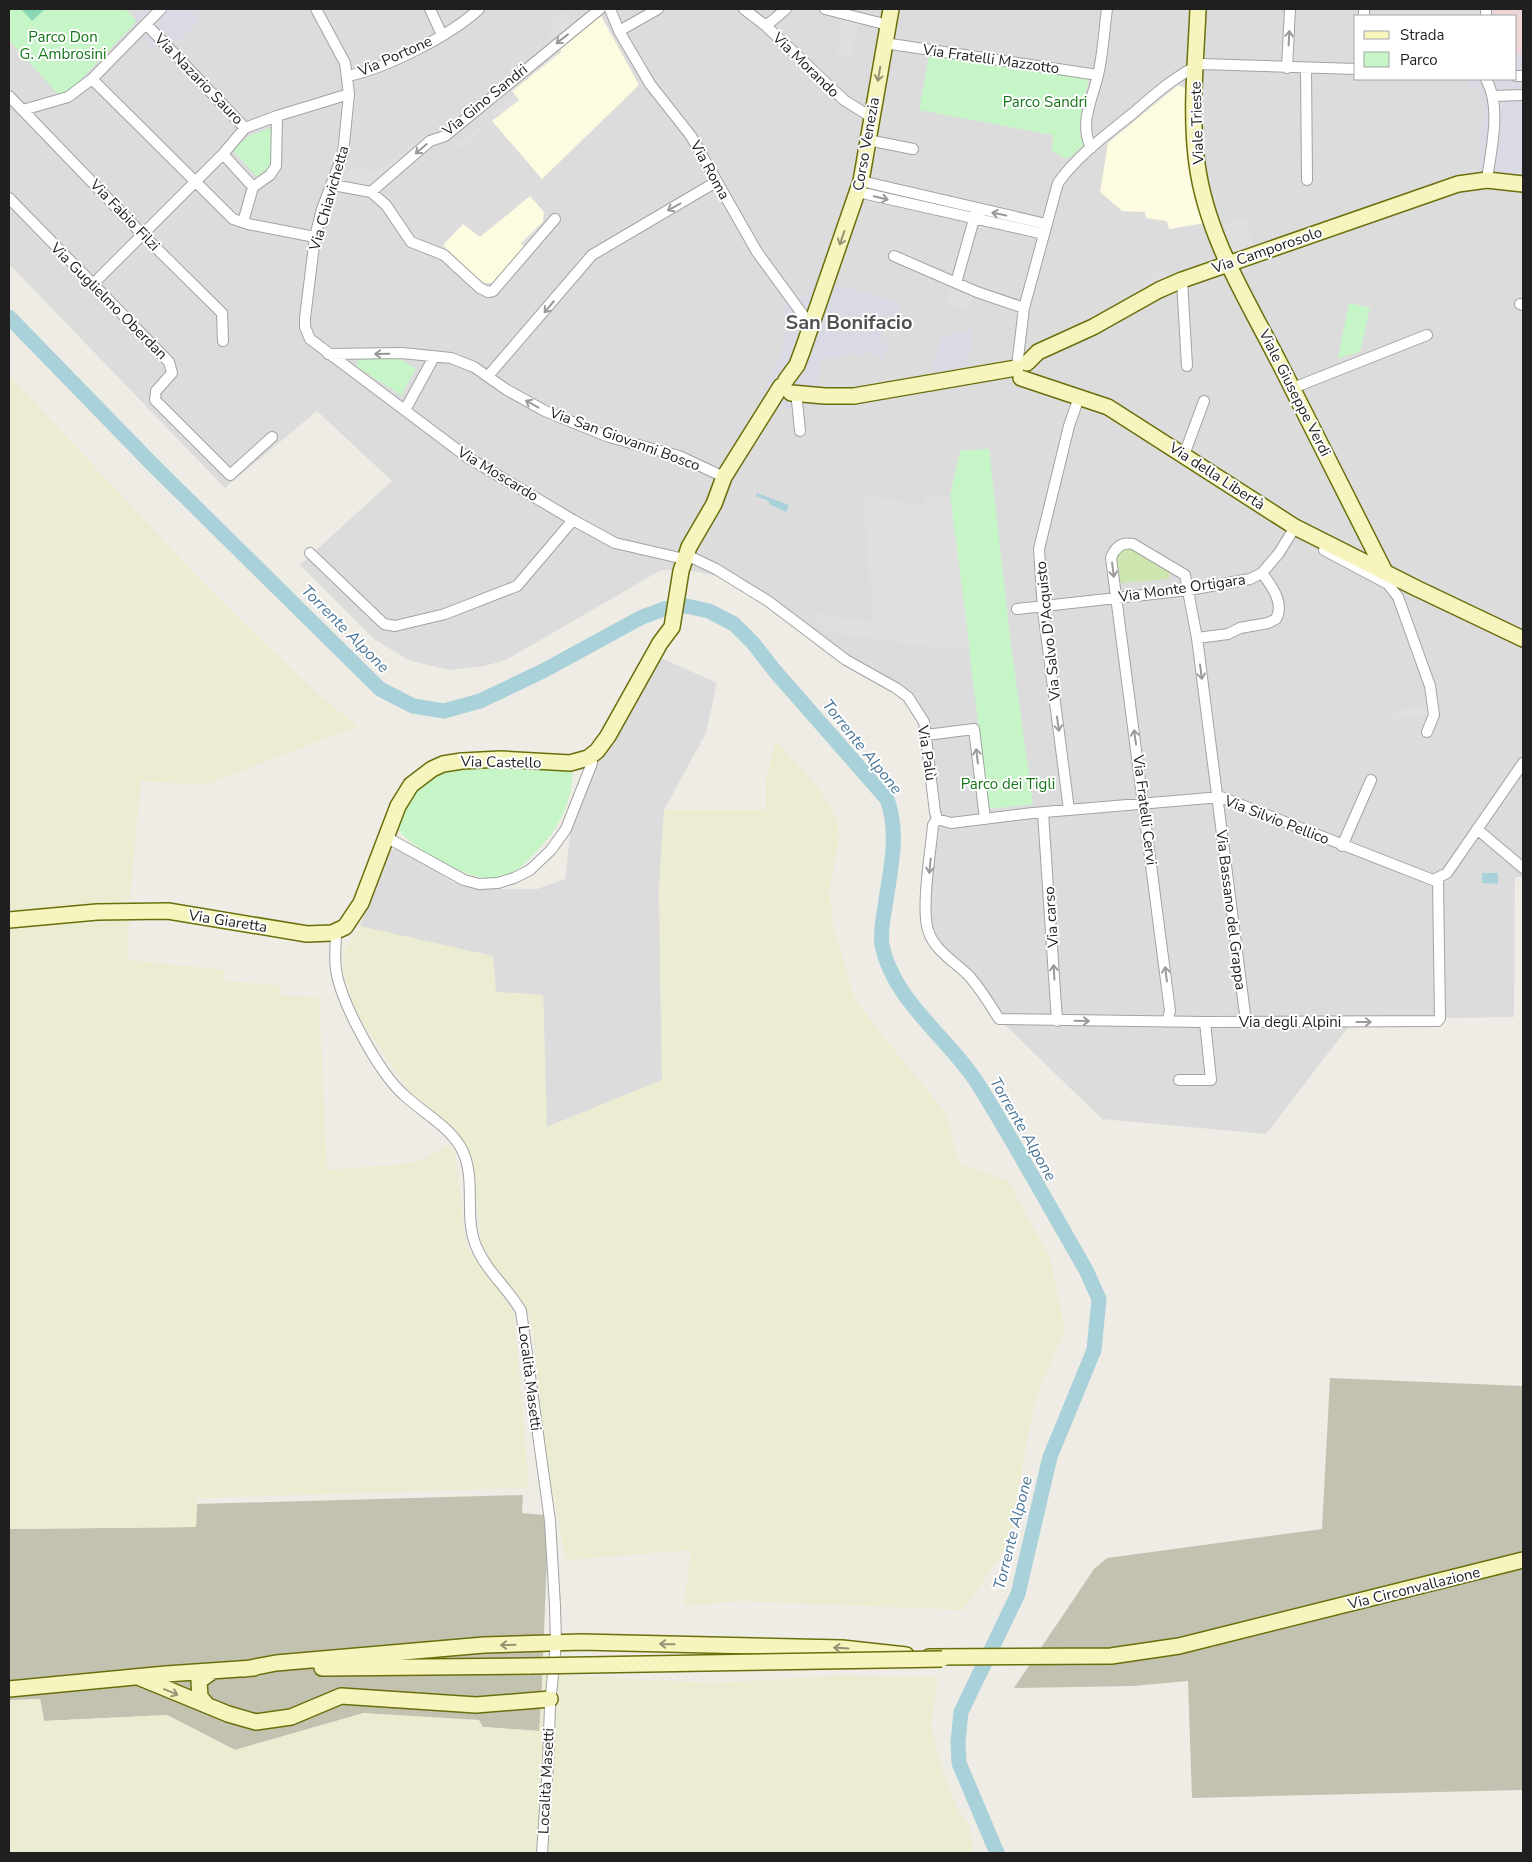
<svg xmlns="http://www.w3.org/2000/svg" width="1532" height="1862" font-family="'Nunito Sans',sans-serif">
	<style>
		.residential { fill: #dddcdc; fill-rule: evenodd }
		.commercial { fill: #eed6d6 }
		.education { fill: #fdfbe0 }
		.construction { fill: #c3c2b1 }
		.farmland { fill: #ececd2 }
		.grass { fill: #cde5af }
		.park { fill: #c6f6c7 }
		.pitch { fill: #89d8b5 }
		.parking { fill: #dfdfdf }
		.plaza { fill: #dadae4 }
		.water { fill: #a9d1d9 }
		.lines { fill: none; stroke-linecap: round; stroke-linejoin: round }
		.river { stroke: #a9d1d9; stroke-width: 15 }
		.street-casing { stroke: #a3a3a3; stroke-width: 12 }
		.secondary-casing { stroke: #6a6f0c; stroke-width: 18 }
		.street { stroke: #fff; stroke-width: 10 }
		.secondary { stroke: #f5f5bd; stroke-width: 15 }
		.secondary-bridge-casing { stroke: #6a6f0c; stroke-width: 18; stroke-linecap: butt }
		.secondary-bridge { stroke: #f5f5bd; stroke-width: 15 }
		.oneway { stroke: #9a9a9a }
		.oneway2 { stroke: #959576 }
		.labels { text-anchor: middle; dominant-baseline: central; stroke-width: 4; stroke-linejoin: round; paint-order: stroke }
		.park-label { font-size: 15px; fill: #137616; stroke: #fff }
		.street-label { font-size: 15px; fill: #1f1f1f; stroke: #fff }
		.water-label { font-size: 16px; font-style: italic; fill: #4b7799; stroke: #fff }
		.district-label { font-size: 20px; font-weight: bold; fill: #525252; stroke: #fff }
	</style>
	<rect width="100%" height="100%" fill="#efebe5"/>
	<path class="residential" d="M9 9H1523V876L1515 878 1514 1017 1445 1018 1442 1026H1349L1266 1134 1102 1119 999 1019 929 934 933 825 926 735 915 706 736 580 693 571 661 570 506 660 484 666 449 670 408 660 373 638 300 565 392 481 317 411 225 488 9 264ZM1356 16H1516V79H1356Z
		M657 656 717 683 706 733 664 810 659 889 662 1080 547 1127 543 995 496 992 421 941 360 926 389 851 396 849 419 860 453 882 475 889H537L565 879 572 820 609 739Z"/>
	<path class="commercial" d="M1490 9H1523V69H1516V16H1489Z"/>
	<path class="education" d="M600 14 639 85 542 179 492 121 519 100 512 91 561 52 558 46Z
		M1178 85 1189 90 1206 223 1169 229 1167 221 1146 218 1145 212 1122 211 1100 192 1108 143Z
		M530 196 544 212 543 222 521 243 525 247 493 283H481L443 245 463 224 480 237Z"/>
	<path class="construction" d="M1330 1378 1523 1386V1790L1192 1798 1188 1681 1133 1686 1014 1688 1094 1569 1107 1558 1322 1529Z
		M523 1495 522 1513 544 1515 548 1532 540 1731 482 1727 364 1713 235 1750 167 1715 44 1721 40 1699 9 1700V1529L196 1527 197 1504Z"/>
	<path class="farmland" d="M9 375 210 590 322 698 358 726 205 785 141 781 130 899 121 902 9 911Z
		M776 741 818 787 838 821 839 840 829 891 834 929 854 997 874 1025 946 1113 959 1164 1008 1181 1050 1258 1065 1329 1038 1391 1027 1439 1010 1542 963 1610 740 1601 684 1606 691 1550 566 1560 546 1459 533 1331 529 1315 496 1271 481 1242 472 1157 455 1130 409 1091 357 1015 343 972 344 951 360 926 493 956 496 992 543 995 547 1127 662 1080 659 889 664 810H766V779Z
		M129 916 128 960 224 970V981L279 985 280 996 319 997 327 1170 406 1164 423 1159 449 1145 455 1151 466 1246 514 1311 529 1488 197 1498 196 1527 9 1529V920Z
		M543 1674 710 1683 836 1676 938 1677 931 1726 943 1772 958 1810 969 1824 974 1853H9V1701L40 1699 44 1721 167 1715 235 1750 364 1713 479 1720 483 1727 539 1731Z"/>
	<path class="grass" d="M1121 548 1135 549 1169 568V579L1121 583 1116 557Z"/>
	<path class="park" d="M9 9H125L137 21 70 91 58 94 9 40Z
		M930 51 1089 77 1079 128 1084 145 1067 159 1052 151 1053 135 919 110Z
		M272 127V164L257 177 233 150 249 136Z
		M1349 303 1370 308 1360 352 1338 358Z
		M359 358 401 359 416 369 401 395 356 366Z
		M989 449 1011 645 1033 804 989 809 950 496 960 451Z
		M479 763 573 770C571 809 556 833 529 859 520 867 513 875 501 878 472 884 418 852 399 831 410 784 433 769 479 763Z"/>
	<path class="pitch" d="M21 9H45L32 21Z"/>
	<path class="parking" d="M564 12 572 25 551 39 547 33 553 29 549 22Z
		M842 18 858 22 851 58 837 56Z
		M559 48 562 51 512 91 509 87Z
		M515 95 519 100 496 118 492 113Z
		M482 124 484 127 456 150 448 139 452 136 458 143Z
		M417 141 420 144 367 186 344 177 360 163 373 173Z
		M1246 218 1253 246 1232 251 1222 231 1223 224Z
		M543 222 547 226 525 247 521 243Z
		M1165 270 1168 275 1144 287 1141 282Z
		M950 288 973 295 969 311 946 304Z
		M862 495 924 505V498L950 496 970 649 937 648 830 632 808 611 874 623Z
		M1427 707 1428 715 1391 719 1390 711Z"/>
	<path class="plaza" d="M137 9H191L200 19 177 41 155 50 135 28Z
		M1516 54H1523V180L1478 177 1484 95 1466 83V79H1516Z
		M814 279 900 302 896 318 887 316 881 341 888 343 885 359 871 357 869 352H865L861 356 849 353 844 359 826 357V359H820L815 405 777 410 759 397 772 375 782 350 785 331 783 306 799 298H806Z
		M973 329 970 345 971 353 968 354 969 366 935 373 933 364 942 336Z"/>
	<path class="water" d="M757 493 789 505 786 512 769 504V501L756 496Z
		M1482 873H1498V884L1482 883Z"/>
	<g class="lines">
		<path class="river" d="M9 317 152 464 380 689 413 706 444 711 480 701 543 671 642 617 664 609 686 606 709 611 734 624 753 643 774 670 887 799C900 835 890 870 885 907 883 919 880 933 882 945 893 1001 949 1038 978 1084 1016 1145 1050 1208 1086 1270L1099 1299 1094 1350 1050 1457 1018 1594 961 1712 958 1742 959 1763 997 1853"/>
		<g class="street-casing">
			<path id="street" d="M161 9 146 24 245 128
				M316 9 345 63 349 94 343 154 322 209 315 237 305 318V327L310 339 467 457 573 520 615 543 680 558H693L716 569 768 601 846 660 896 688 908 697 924 722 935 812 937 819
				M430 9 442 35
				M610 9 619 31 650 84 691 136 757 252 803 315 808 332
				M744 9 766 26 844 100 871 117
				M825 9 888 25
				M1364 16V9
				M1486 16V9
				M766 26 786 9
				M619 31 658 9
				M884 43 1098 75
				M1287 68 1290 9
				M1306 68 1307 180
				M348 76C387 68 451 35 479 9
				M1516 76H1523
				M92 79 233 219 248 224 315 237
				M1486 79C1502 108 1491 148 1487 180
				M9 96 143 235 222 313 223 341
				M1494 96 1523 95
				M23 110 68 97 92 79 146 24
				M868 140 913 149
				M1091 148C1079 123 1092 100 1098 75 1103 54 1104 31 1107 9
				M223 154 253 187
				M861 181 1046 224
				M333 185 371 192 386 205 411 242 444 255 480 288 488 292 493 291 555 219
				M371 192 430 141 445 136 600 9
				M858 192 1044 234
				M9 198 169 362 172 373 156 391 155 400 230 475 272 437
				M243 222 253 187 270 175 276 166 277 116
				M894 256 977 292 1024 308
				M1182 280 1187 366
				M956 283 976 212
				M92 285 223 154 245 128 277 116 349 94
				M1520 304 1523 305
				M328 354 402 353 451 358 474 367 507 390 545 411 609 437 679 456 724 477
				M1017 366 1024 308 1058 183C1078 155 1106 135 1132 114 1154 95 1175 76 1201 64L1356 69
				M488 376 592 255 716 182
				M1293 388 1427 335
				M797 401 800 431
				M405 410 434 357
				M1184 455 1204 401
				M1324 550 1388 584
				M310 553 384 624 395 626 445 614 517 586 573 520
				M1385 572 1388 584 1398 597 1430 686 1434 715 1427 732
				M1017 609 1189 590 1250 579 1262 573 1279 553 1295 527
				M1197 638 1228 634 1240 628 1268 623 1276 619C1285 603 1271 585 1262 573
				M926 735 974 729 985 819
				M1069 810 1043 610 1039 549 1069 426 1079 397
				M1043 813 1057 1021
				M937 819 933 825C931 850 920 912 929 933 936 952 957 963 970 977 981 990 990 1004 999 1019L1205 1022 1438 1021 1440 1018 1438 879
				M937 819 951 823 1033 813 1221 797 1433 880 1447 873 1523 763
				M1477 829 1523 868
				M386 837 464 880 479 884 498 883 514 878 530 870 551 850 566 829 592 763 588 758
				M1342 846 1371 780
				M336 932C336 944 334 957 336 970 341 1003 379 1073 404 1095 421 1111 447 1125 460 1146 478 1176 463 1215 476 1246 486 1271 508 1288 521 1311L550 1521 555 1606 556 1643 550 1705 548 1765 542 1853
				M1167 1022 1170 1011 1111 558C1115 547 1122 542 1133 544L1185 575 1197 638 1246 1022
				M1179 1080H1211L1205 1022"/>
		</g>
		<g class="secondary-casing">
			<path id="secondary" d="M1198 9C1196 60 1190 113 1197 164 1207 238 1248 301 1281 366 1316 434 1350 504 1385 572
				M1027 363 1038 352 1093 327 1159 290 1182 280 1458 184 1487 180 1523 184
				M1021 378 1108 407 1295 527 1416 588 1523 639
				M786 380 797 365 803 349 861 181 891 9
				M791 393 825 396H854L1016 368
				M9 920 97 912 168 911 307 934 332 933 345 927 361 903 398 806 411 785 432 769 443 764 462 761 501 759 570 763 588 758 597 751 608 736 660 643 672 627 681 571 689 547 714 504 724 477 781 386
				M929 1657 1111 1656 1179 1646 1523 1560
				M322 1668 530 1666
				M245 1669 276 1663 484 1645 581 1642 842 1648 906 1655
				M138 1677 228 1714 256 1722 291 1717 341 1696 476 1705 550 1699
				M9 1689 166 1674 254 1668
				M207 1705 200 1697 199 1681 213 1671"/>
		</g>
		<use href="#street" class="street"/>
		<use href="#secondary" class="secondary"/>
		<g class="secondary-bridge-casing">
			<path id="secondary-bridge" d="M530 1666 942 1659"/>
		</g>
		<use href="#secondary-bridge" class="secondary-bridge"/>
	</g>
	<defs><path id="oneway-shaft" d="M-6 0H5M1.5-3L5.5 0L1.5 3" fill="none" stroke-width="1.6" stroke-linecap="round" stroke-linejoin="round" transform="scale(1.25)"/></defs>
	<g class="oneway">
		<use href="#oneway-shaft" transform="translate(1289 38) rotate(-87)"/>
		<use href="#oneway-shaft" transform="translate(562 39) rotate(142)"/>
		<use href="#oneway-shaft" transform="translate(421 149) rotate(139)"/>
		<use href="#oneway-shaft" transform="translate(881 198) rotate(13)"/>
		<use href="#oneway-shaft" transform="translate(674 207) rotate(151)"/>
		<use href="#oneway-shaft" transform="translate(999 214) rotate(-168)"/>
		<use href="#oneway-shaft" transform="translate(549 307) rotate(130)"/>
		<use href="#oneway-shaft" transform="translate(382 354) rotate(179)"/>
		<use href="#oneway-shaft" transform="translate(532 404) rotate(-151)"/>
		<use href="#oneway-shaft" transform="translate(1113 570) rotate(83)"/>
		<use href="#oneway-shaft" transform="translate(1201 672) rotate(83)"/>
		<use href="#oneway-shaft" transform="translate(1058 724) rotate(82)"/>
		<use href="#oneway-shaft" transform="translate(1135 737) rotate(-98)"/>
		<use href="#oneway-shaft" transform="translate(977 756) rotate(-97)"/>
		<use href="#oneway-shaft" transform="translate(930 866) rotate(95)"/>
		<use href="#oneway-shaft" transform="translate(1054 972) rotate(-93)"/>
		<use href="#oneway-shaft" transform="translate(1166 974) rotate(-97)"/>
		<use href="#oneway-shaft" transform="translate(1082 1021) rotate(1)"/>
		<use href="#oneway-shaft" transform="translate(1364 1022)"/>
	</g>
	<g class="oneway2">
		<use href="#oneway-shaft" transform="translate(879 74) rotate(100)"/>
		<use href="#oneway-shaft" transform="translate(842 238) rotate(109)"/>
		<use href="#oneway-shaft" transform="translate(667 1644) rotate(-179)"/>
		<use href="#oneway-shaft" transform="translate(508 1645) rotate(179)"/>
		<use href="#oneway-shaft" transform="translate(841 1648) rotate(-176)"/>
		<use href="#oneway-shaft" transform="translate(171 1692) rotate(23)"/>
	</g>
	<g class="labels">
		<g class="park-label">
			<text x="63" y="37">Parco Don<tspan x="63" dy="17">G. Ambrosini</tspan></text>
			<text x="1045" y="102">Parco Sandri</text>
			<text x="1008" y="784">Parco dei Tigli</text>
		</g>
		<g class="street-label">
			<text transform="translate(395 56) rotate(-24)">Via Portone</text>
			<text transform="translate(991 59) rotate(8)">Via Fratelli Mazzotto</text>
			<text transform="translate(806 65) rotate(44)">Via Morando</text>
			<text transform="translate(199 79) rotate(46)">Via Nazario Sauro</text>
			<text transform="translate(485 100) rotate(-39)">Via Gino Sandri</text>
			<text transform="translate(1197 123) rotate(-92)">Viale Trieste</text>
			<text transform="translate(866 144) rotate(-80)">Corso Venezia</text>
			<text transform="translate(710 170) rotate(61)">Via Roma</text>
			<text transform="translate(329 198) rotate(-74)">Via Chiavichetta</text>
			<text transform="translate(125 215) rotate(46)">Via Fabio Filzi</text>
			<text transform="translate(1267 250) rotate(-19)">Via Camporosolo</text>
			<text transform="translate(109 301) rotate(45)">Via Guglielmo Oberdan</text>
			<text transform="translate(1295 393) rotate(63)">Viale Giuseppe Verdi</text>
			<text transform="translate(625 439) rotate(20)">Via San Giovanni Bosco</text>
			<text transform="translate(498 474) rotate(31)">Via Moscardo</text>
			<text transform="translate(1217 476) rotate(33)">Via della Libertà</text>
			<text transform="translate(1182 588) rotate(-8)">Via Monte Ortigara</text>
			<text transform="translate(1048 631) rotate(-96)">Via Salvo D'Acquisto</text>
			<text transform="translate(927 753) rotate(81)">Via Palù</text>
			<text transform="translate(501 762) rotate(1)">Via Castello</text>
			<text transform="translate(1145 810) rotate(83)">Via Fratelli Cervi</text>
			<text transform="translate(1277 820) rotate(21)">Via Silvio Pellico</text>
			<text transform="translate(1231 910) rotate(83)">Via Bassano del Grappa</text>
			<text transform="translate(1051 917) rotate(-94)">Via carso</text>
			<text transform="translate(228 921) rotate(9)">Via Giaretta</text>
			<text x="1290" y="1022">Via degli Alpini</text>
			<text transform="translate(530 1378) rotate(83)">Località Masetti</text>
			<text transform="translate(1414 1588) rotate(-14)">Via Circonvallazione</text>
			<text transform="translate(546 1781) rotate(-87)">Località Masetti</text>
		</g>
		<g class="water-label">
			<text transform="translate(345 629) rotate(45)">Torrente Alpone</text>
			<text transform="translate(862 747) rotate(51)">Torrente Alpone</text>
			<text transform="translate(1023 1129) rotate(60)">Torrente Alpone</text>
			<text transform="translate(1013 1533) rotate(-76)">Torrente Alpone</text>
		</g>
		<g class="district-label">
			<text x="849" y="322">San Bonifacio</text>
		</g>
	</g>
	<rect width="1532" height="1862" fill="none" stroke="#1f1f1f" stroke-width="20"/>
	<rect x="1354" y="15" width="162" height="65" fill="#ffffff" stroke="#a5a5a5"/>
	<rect x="1364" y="31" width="25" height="8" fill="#f5f5bd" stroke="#a5a5a5"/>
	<text x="1400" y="40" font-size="15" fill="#1f1f1f">Strada</text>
	<rect x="1364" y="52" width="25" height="15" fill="#c6f6c7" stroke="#a5a5a5"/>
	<text x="1400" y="65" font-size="15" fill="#1f1f1f">Parco</text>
</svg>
